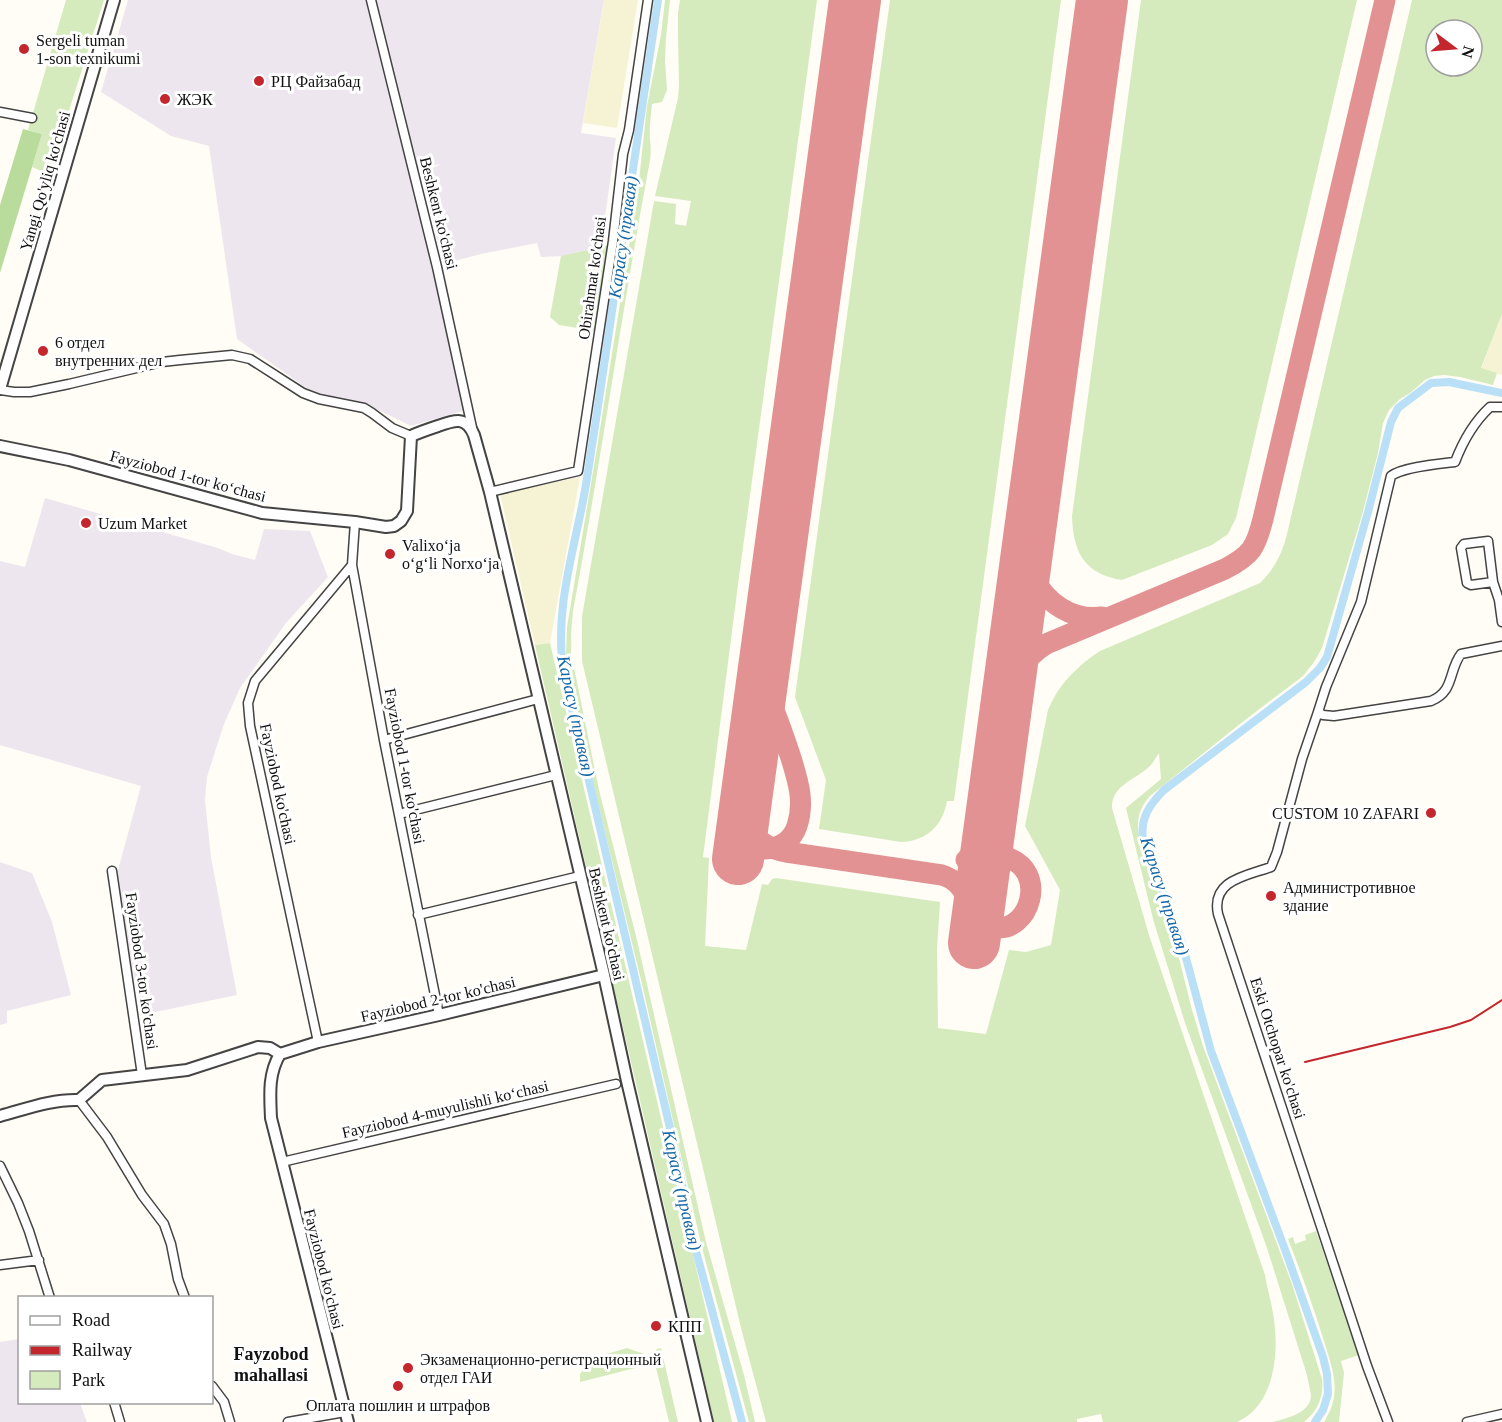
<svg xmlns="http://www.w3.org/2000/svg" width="1502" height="1422" font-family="Georgia,serif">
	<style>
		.industrial { fill: #eee6ef }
		.farmland { fill: #f6f3d4 }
		.green { fill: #d5ebbd; fill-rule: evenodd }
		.forest { fill: #b9dc9c }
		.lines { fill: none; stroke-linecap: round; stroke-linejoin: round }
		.canal { stroke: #b9e0f7; stroke-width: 8 }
		.taxiway { stroke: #e29292; stroke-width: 21 }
		.runway { stroke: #e29292; stroke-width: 52 }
		.minor-casing { stroke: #444; stroke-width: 11 }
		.tertiary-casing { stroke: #444; stroke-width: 14 }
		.minor { stroke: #fff; stroke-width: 8 }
		.tertiary { stroke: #fff; stroke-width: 10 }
		.rail { stroke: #c4262e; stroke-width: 2 }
		.poi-dot { fill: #c4262e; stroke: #fff; stroke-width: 2 }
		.labels { text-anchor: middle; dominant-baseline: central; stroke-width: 6; stroke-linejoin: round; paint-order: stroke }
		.poi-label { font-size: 16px; fill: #111; stroke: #fff; text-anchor: start }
		.street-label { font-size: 16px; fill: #111; stroke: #fff }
		.water-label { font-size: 18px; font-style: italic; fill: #1768a6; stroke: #fff }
		.neighbourhood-label { font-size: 18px; font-weight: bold; fill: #111; stroke: #fff }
	</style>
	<rect width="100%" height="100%" fill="#fffdf5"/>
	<path class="industrial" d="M128 0H604L581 133 616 138 601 246 563 256 541 257 537 243 481 254 443 264 439 250 422 173 441 164 416 169 473 408 411 426 368 405 319 397 237 339 209 146 171 136 101 92Z
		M45 498 218 548 232 554 255 560 264 529 310 531 328 577 286 623 240 688 224 724 207 777 205 800 211 857 237 995 141 1015 115 873 118 870 141 786 0 745V561L25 567Z
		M0 862 32 873 52 922 71 995 7 1011V1023L0 1025Z
		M19 1339 20 1402 80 1403 87 1422H0V1342Z"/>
	<path class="farmland" d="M604 0H638L617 128 583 123Z
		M1502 314V375L1481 369Z
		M580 477 550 643 535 645 500 494Z"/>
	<path class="green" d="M66 0H104L49 174 32 167 42 134 28 130Z
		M665 0H670L666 38 665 60 667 90 662 102 652 104C651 116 649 128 650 140 651 147 651 153 650 160 622 310 601 461 573 611L571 634V653L599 790 636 936 706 1242 744 1375 755 1422H749L701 1244 642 984 595 791 570 674 566 654 567 627 597 448 638 190 647 106 661 35Z
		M680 0H817L739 577 703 857 709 858 705 946 746 950 762 884 768 885 772 879 776 878 940 902 937 949 938 1028 986 1034 1009 950 1026 952 1051 945 1060 890 1025 826 1048 710C1058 685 1077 666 1100 651L1260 583C1275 568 1282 554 1287 534L1412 0H1502V314L1481 368 1497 373 1493 385 1460 377 1444 375 1434 376 1425 380 1410 393 1400 399 1389 410 1383 423 1378 453 1362 515 1322 648 1314 662 1303 676 1245 720 1150 796C1139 808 1136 821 1139 836L1176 946 1192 1010 1203 1046 1292 1284 1322 1379C1324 1396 1318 1411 1304 1422H1273C1287 1418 1311 1413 1311 1395 1310 1388 1308 1382 1307 1375L1267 1248 1185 1023 1153 919 1126 808 1161 779 1159 753C1156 757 1154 762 1150 766 1137 779 1111 785 1112 808L1149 935 1265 1275C1268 1293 1274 1311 1275 1329 1278 1363 1271 1407 1237 1422H1103L1101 1414 1077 1419V1422H766L742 1332 582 661V617L585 599 654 201 676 204 675 224 686 226 691 201 655 196 678 98 679 86 678 38V13ZM1436 30H1472V66H1436Z
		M890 0H1061L954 801H947C943 825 927 841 901 842L819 829 826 780 795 697Z
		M1141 0H1357L1236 518 1228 534 1212 545 1122 580C1084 574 1073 552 1072 516Z
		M608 245 596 331 559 325 550 317 561 256Z
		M550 643 732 1422H714L535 645Z
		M1316 1231 1359 1355 1341 1361 1344 1373 1339 1422H1324C1329 1413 1333 1406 1334 1396 1337 1378 1329 1358 1324 1341 1313 1306 1301 1272 1288 1239L1293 1237 1295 1244 1306 1240 1305 1235Z
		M627 1348 644 1354 647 1365 580 1382V1374L593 1358Z
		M661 1348 678 1422H669L653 1355 657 1349Z"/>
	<path class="forest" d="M23 129 42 134 0 273V205Z"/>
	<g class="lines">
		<path class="canal" d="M658 0 594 433C590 457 587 482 582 506 571 560 554 618 564 674L671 1132 696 1251 742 1422
			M1315 1422 1323 1410 1328 1394 1327 1374 1323 1357 1287 1255 1211 1051 1182 943 1143 839C1140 818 1150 804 1164 790L1306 682 1320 668 1327 657 1368 512 1391 422 1398 408 1431 383 1449 382 1502 393"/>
		<path class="taxiway" d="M1028 544C1029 555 1029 566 1033 576 1045 603 1073 621 1102 617
			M764 669C764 675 764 681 765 687 767 696 772 705 775 713 781 728 786 743 791 758 798 781 805 802 797 826 792 841 780 848 765 849
			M1006 705C1012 679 1022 659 1046 644L1225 569C1252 555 1256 547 1263 519L1385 0
			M745 808C749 834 760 847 786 852L942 875C973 884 968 921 992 927 1030 936 1050 869 1005 857 992 854 980 855 968 859
			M733 820 735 805 749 780
			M966 860C982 847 988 832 992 812"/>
		<path class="runway" d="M738 859 855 0
			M974 943 1102 0"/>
		<g class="minor-casing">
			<path id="minor" d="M371 0 437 267 473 432
				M0 112 32 118
				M0 390 14 392H30L69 384 162 362 180 360 232 355 250 359 303 393 319 399 364 408 372 413 392 428 411 436
				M490 492 578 471 613 241 623 154 629 130 648 0
				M355 522 352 565 384 740 439 1015
				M1493 582 1471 585 1467 583 1461 548 1464 544 1488 541 1493 582 1499 600 1502 622
				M1318 712 1326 687 1361 602 1391 476C1403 467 1439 464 1455 462 1463 441 1474 422 1490 407H1502
				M384 740 538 699
				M399 814 556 775
				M112 871 142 1075
				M418 915 580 876
				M318 1042 250 726 248 703 255 681 352 565
				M79 1100 107 1137 142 1195 164 1224 171 1244 178 1279 185 1298
				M282 1162 616 1084
				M0 1166 18 1203 29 1231 50 1298
				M0 1265 39 1260
				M212 1386 224 1402 230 1422
				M114 1402 120 1422
				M288 1422 345 1412
				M1388 1422 1367 1366 1218 914C1211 880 1246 876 1271 867L1277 852 1302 759 1318 712 1323 715 1334 716 1431 701C1455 691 1448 671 1461 654L1502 646
				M1467 1422 1502 1414"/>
		</g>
		<g class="tertiary-casing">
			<path id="tertiary" d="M0 389 114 0
				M0 446 69 460 262 513 355 522 386 527 394 526 401 521 407 511 411 436C420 432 429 429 438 426 455 420 466 416 474 435L490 492 604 975 627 1081 707 1422
				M280 1054C268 1074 270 1095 271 1118L348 1422
				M280 1054 318 1042 439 1015 604 975
				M0 1116C26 1109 52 1099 79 1100L102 1080 187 1070 258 1047 270 1048 280 1054"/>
		</g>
		<use href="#minor" class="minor"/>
		<use href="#tertiary" class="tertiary"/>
		<path class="rail" d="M1305 1062 1450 1027 1471 1020 1502 1000"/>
	</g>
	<g class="poi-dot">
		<circle cx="24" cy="49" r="6"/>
		<circle cx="259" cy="81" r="6"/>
		<circle cx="165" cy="99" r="6"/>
		<circle cx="43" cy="351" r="6"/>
		<circle cx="86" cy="523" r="6"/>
		<circle cx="390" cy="554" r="6"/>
		<circle cx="1431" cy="813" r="6"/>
		<circle cx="1271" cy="896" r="6"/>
		<circle cx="656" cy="1326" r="6"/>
		<circle cx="408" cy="1368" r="6"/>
		<circle cx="398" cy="1386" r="6"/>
	</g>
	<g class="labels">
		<g class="poi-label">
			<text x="36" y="40">Sergeli tuman<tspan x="36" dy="18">1-son texnikumi</tspan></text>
			<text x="271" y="81">РЦ Файзабад</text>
			<text x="177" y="99">ЖЭК</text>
			<text x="55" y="342">6 отдел<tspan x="55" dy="18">внутренних дел</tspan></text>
			<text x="98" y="523">Uzum Market</text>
			<text x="402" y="545">Valixoʻja<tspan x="402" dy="18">oʻgʻli Norxoʻja</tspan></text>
			<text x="1419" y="813" text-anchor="end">CUSTOM 10 ZAFARI</text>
			<text x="1283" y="887">Администротивное<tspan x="1283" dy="18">здание</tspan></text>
			<text x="668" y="1326">КПП</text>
			<text x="420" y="1359">Экзаменационно-регистрационный<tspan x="420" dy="18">отдел ГАИ</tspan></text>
			<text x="398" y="1405" text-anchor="middle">Оплата пошлин и штрафов</text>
		</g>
		<g class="street-label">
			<text transform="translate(45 181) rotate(-74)">Yangi Qo'yliq ko'chasi</text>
			<text transform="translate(439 213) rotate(76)">Beshkent ko'chasi</text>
			<text transform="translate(592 278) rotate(-82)">Obirahmat ko'chasi</text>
			<text transform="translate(188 476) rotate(15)">Fayziobod 1-tor koʻchasi</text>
			<text transform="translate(405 766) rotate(79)">Fayziobod 1-tor ko'chasi</text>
			<text transform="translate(278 784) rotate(78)">Fayziobod ko'chasi</text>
			<text transform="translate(607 924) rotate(77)">Beshkent ko'chasi</text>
			<text transform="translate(142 971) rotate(82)">Fayziobod 3-tor ko'chasi</text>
			<text transform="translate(438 999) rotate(-13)">Fayziobod 2-tor ko'chasi</text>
			<text transform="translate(1278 1048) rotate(72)">Eski Otchopar ko'chasi</text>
			<text transform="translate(445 1109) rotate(-13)">Fayziobod 4-muyulishli koʻchasi</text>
			<text transform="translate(324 1269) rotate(76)">Fayziobod ko'chasi</text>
		</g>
		<g class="water-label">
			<text transform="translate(623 237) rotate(-82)">Карасу (правая)</text>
			<text transform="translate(576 716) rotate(78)">Карасу (правая)</text>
			<text transform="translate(1165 896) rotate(72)">Карасу (правая)</text>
			<text transform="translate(682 1190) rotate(77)">Карасу (правая)</text>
		</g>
		<g class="neighbourhood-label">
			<text x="271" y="1354">Fayzobod<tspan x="271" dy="21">mahallasi</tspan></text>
		</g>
	</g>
	<rect x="18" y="1296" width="195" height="108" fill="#ffffff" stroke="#a0a0a0" stroke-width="1.5"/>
	<rect x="30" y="1316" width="30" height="9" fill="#ffffff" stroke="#a0a0a0" stroke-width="1.5"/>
	<text x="72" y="1326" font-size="18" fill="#111111">Road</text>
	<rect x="30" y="1346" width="30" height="9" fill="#c4262e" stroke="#a0a0a0" stroke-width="1.5"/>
	<text x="72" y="1356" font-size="18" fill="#111111">Railway</text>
	<rect x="30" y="1371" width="30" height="18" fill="#d5ebbd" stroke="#a0a0a0" stroke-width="1.5"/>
	<text x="72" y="1386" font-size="18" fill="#111111">Park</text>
	<g transform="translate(1454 48) rotate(106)"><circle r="28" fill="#ffffff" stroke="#a0a0a0" stroke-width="1.5"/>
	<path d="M0-4.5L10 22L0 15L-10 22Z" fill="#c4262e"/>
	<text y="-9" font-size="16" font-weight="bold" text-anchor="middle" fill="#111111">N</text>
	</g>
</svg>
